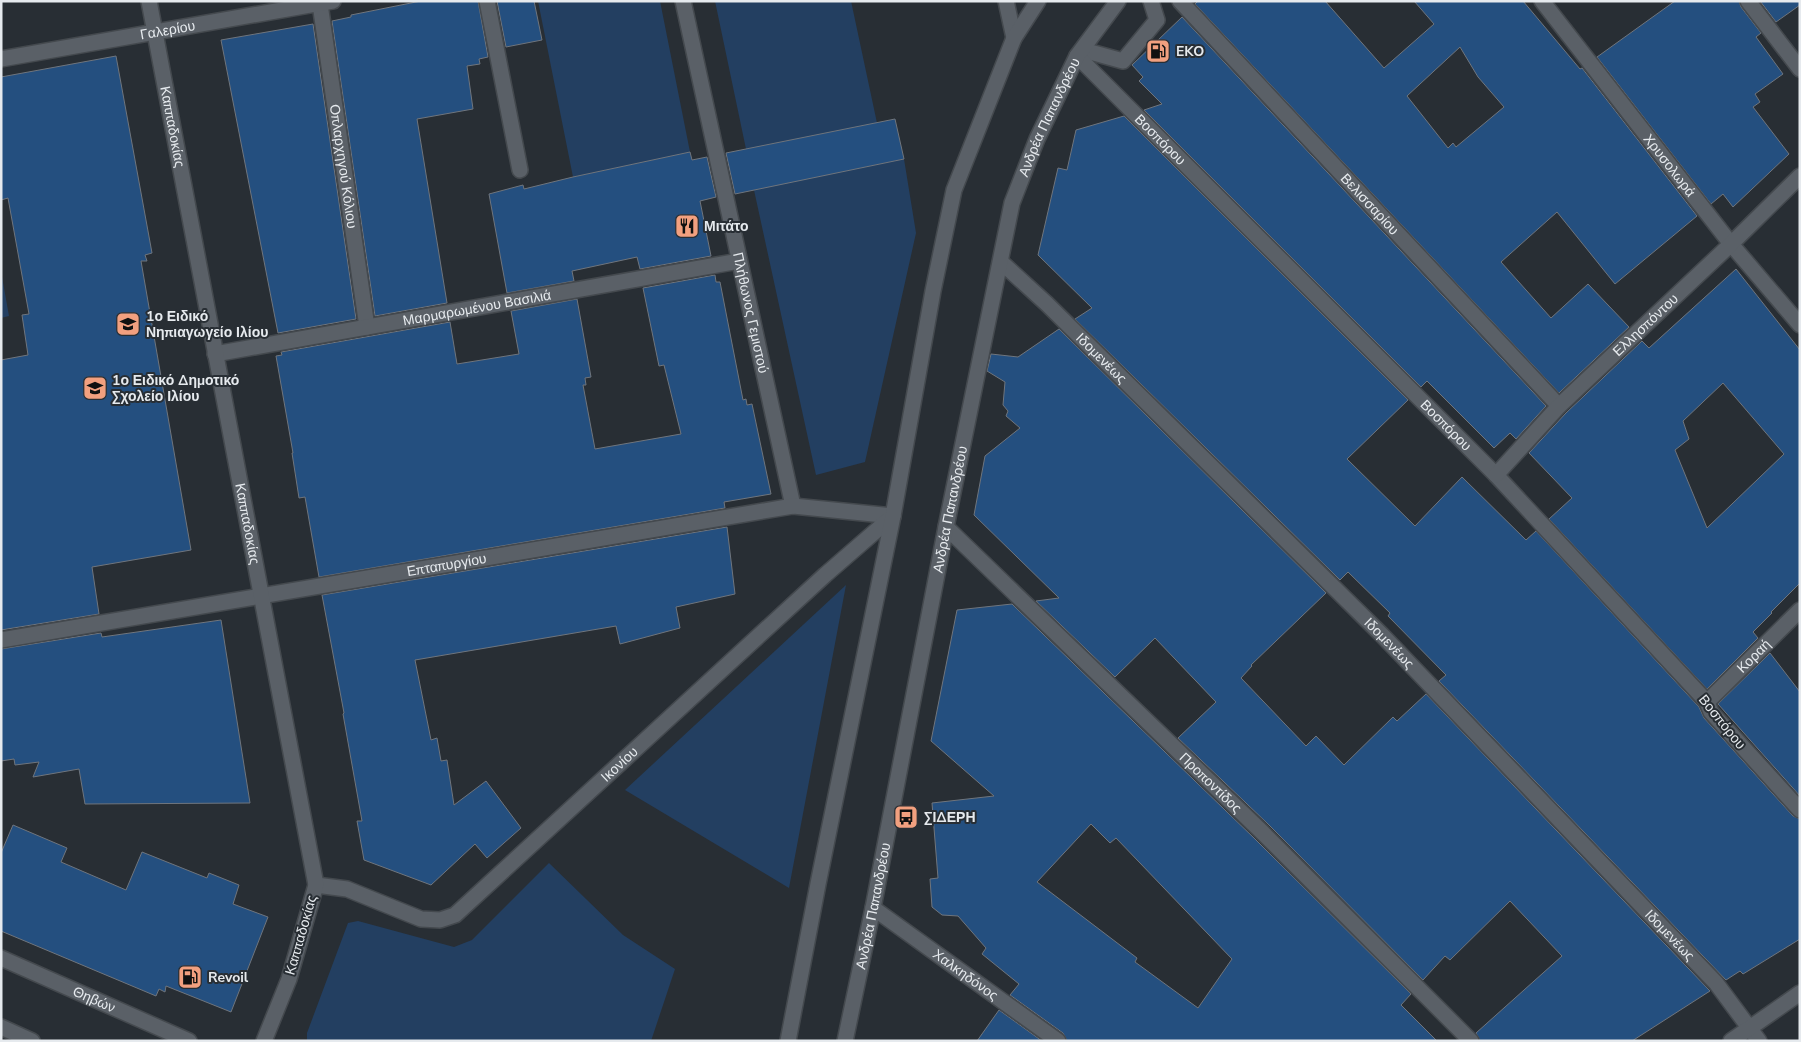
<svg xmlns="http://www.w3.org/2000/svg" width="1801" height="1042" font-family="'Nunito Sans',sans-serif">
	<style>
		.green { fill: #233f61 }
		.building { fill: #244f7f; stroke: #6f757d; fill-rule: evenodd }
		.lines { fill: none; stroke-linecap: round; stroke-linejoin: round }
		.lane-casing { stroke: #44494e; stroke-width: 18 }
		.street-casing { stroke: #44494e; stroke-width: 18 }
		.secondary-casing { stroke: #44494e; stroke-width: 18 }
		.lane { stroke: #5a6067; stroke-width: 15 }
		.street { stroke: #5a6067; stroke-width: 15 }
		.secondary { stroke: #5a6067; stroke-width: 15 }
		.labels { text-anchor: middle; dominant-baseline: central; stroke-width: 4; stroke-linejoin: round; paint-order: stroke }
		.street-label { font-size: 14px; fill: #e6eaee; stroke: #282e34 }
		.poi-label { font-size: 14px; font-weight: bold; fill: #e6eaee; stroke: #282e34; text-anchor: start }
	</style>
	<rect width="100%" height="100%" fill="#282e34"/>
	<path class="green" d="M538 1H660L690 152 573 177Z
		M715 1H851L877 123 746 149Z
		M904 159 916 233 865 462 816 475 754 190Z
		M1 271 9 316 1 318Z
		M846 585 789 888 625 790Z
		M549 863 623 935 675 969 651 1041H307V1033L348 923 358 921 454 947 472 940Z"/>
	<path class="building" d="M421 1H478L488 57 479 59 480 64 467 66 473 109 417 119 447 303 375 316 332 21 351 17V15Z
		M497 1H534L542 40 506 47Z
		M1198 1H1325L1384 68 1434 24 1414 1H1523L1580 69 1582 68 1697 216 1615 284 1557 212 1501 262 1551 318 1588 284 1629 327 1559 393 1195 4ZM1460 47 1478 77 1504 107 1456 147 1453 143 1448 148 1407 96Z
		M1675 1H1739L1741 7 1761 33 1756 37 1783 74 1755 94 1760 102 1753 107 1789 154 1733 207 1723 194 1711 204 1597 57Z
		M1760 1H1800V5L1776 22Z
		M1182 17 1546 406 1516 439 1510 433 1494 448 1427 381 1421 387 1144 110 1162 104 1139 81 1143 77 1132 65Z
		M313 24 356 319 278 333 221 40Z
		M116 56 152 253 145 255 147 261H141L191 550 92 567 99 614 1 630V360L28 355 22 315 29 314 8 198 1 200V77Z
		M1124 116 1408 400 1347 459 1415 526 1462 477 1526 540 1536 531 1699 707 1704 718 1793 816 1800 819V939L1743 974 1740 971 1726 980 1439 681 1446 675 1388 616 1390 613 1348 572 1340 580 1075 319 1092 308 1038 255 1058 168 1067 170 1076 130Z
		M895 119 904 159 735 194 726 153Z
		M690 152 692 160 707 157 716 197 700 201 711 256 640 269 637 257 572 271 574 281 507 293 489 194 523 185 524 189 573 177Z
		M1736 269 1800 350V583L1771 612 1772 613 1753 632 1758 638 1707 689 1549 519 1572 498 1529 453 1566 413 1642 341 1649 348ZM1723 383 1784 454 1707 528 1675 450 1689 439 1683 421Z
		M715 275 716 282H720L743 400 746 399 747 405 752 404 771 494 724 502 725 508 319 577 305 497 299 498 292 453H293L276 356 282 355 281 352 450 322 457 364 519 354 511 311 577 299 591 377 585 378 586 385H583L595 449 681 434 664 365 659 366 643 288Z
		M1059 329 1326 593 1251 665 1252 666 1241 678 1306 746 1316 736 1344 765 1393 717 1397 721 1426 694 1710 991 1632 1041H1480L1476 1033 1562 956 1510 901 1450 960 1445 956 1423 980 1269 825 1178 738 1216 702 1155 638 1115 677 1036 601 1059 598 974 515 985 456 1020 428 1006 416 1008 411 1003 405 1005 382 987 371 991 354 1018 357Z
		M727 527 735 594 676 607 680 628 620 644 616 626 415 660 431 740 437 738 441 761 447 760 454 805 486 781 521 828 487 858 475 844 431 885 364 860 357 821H362L343 714 344 713 322 595Z
		M1012 604 1255 839 1411 994 1401 1005 1437 1041H1067L1063 1033 1010 995 1019 984 982 954 986 948 958 916 942 915 932 907 930 879 938 878 932 803 994 796 931 741 957 610ZM1091 824 1110 843 1116 838 1232 959 1198 1008 1135 962 1137 958 1037 882Z
		M221 620 250 803 85 804 79 769 33 777 39 762 15 765 14 759 1 761V649L101 633 102 637Z
		M1770 653 1800 692V796L1718 704Z
		M13 825 67 848 61 862 126 890 142 852 207 878 209 873 239 885 233 904 268 917 231 1012 166 986 165 992 159 989 156 996 1 931V853Z
		M999 1010 1042 1041H977Z"/>
	<g class="lines">
		<g class="lane-casing">
			<path id="lane" d="M1083 50 1123 61 1157 20 1151 1
				M1707 702 1711 712 1800 810"/>
		</g>
		<g class="street-casing">
			<g id="street">
				<path d="M487 1 520 170"/>
				<path id="s1" d="M683 1 793 506"/>
				<path d="M1006 1 1014 38"/>
				<path id="s2" d="M1180 1 1559 406"/>
				<path id="s3" d="M1542 1 1731 244 1800 325"/>
				<path d="M1748 1 1800 69"/>
				<path id="s4" d="M320 4 367 327"/>
				<path id="s5" d="M1077 56 1496 475 1707 702 1800 610"/>
				<path id="s6" d="M1 59 333 1"/>
				<path id="s7" d="M1001 262 1047 304 1382 635 1716 983 1759 1041"/>
				<path id="s8" d="M215 354 739 261"/>
				<path id="s9" d="M1496 475 1559 406 1731 244 1800 176"/>
				<path id="s10" d="M946 527 1262 832 1471 1041"/>
				<path id="s11" d="M1 640 793 506 893 516"/>
				<path id="s12" d="M316 885 347 889 421 919 440 920 455 915 825 575 893 516"/>
				<path id="s13" d="M873 908 1058 1041"/>
			</g>
		</g>
		<g class="secondary-casing">
			<g id="secondary">
				<path id="s14" d="M149 1 316 885 289 979 264 1041"/>
				<path id="s15" d="M1 958 189 1041"/>
				<path d="M1 1027 32 1041"/>
				<path d="M788 1041 818 884 893 516 933 291 954 190 1014 38 1038 1"/>
				<path id="s16" d="M845 1041 873 908 946 527 1012 203 1037 139 1077 56 1118 1"/>
				<path d="M1731 1041 1800 993"/>
			</g>
		</g>
		<use href="#lane" class="lane"/>
		<use href="#street" class="street"/>
		<use href="#secondary" class="secondary"/>
	</g>
	<defs>
		<g id="fuel-square" transform="scale(1.25)"><rect x="-9" y="-9" width="18" height="18" rx="4" fill="#f2a07f" stroke="#282e34"/><path d="M-5.5-6h7V0h2V4h1.3V-2.5L3-4.5l.8-.8L6-3V5H2.5V1h-1V6h-7ZM-4.2-4.7v3.2H.2V-4.7Z" fill="#111"/></g>
		<g id="restaurant-square" transform="scale(1.25)"><rect x="-9" y="-9" width="18" height="18" rx="4" fill="#f2a07f" stroke="#282e34"/><path d="M-5-6h1v4h1v-4h1v4h1v-4h1v5L-1.5 .5V6h-2V.5L-5-1ZM5-6V6H3V1.5H1.5Q1.5-4 5-6Z" fill="#111"/></g>
		<g id="school-square" transform="scale(1.25)"><rect x="-9" y="-9" width="18" height="18" rx="4" fill="#f2a07f" stroke="#282e34"/><path d="M0-5L7-2L0 1L-7-2ZM-4 1L0 2.5L4 1V4Q0 6-4 4Z" fill="#111"/></g>
		<g id="bus-square" transform="scale(1.25)"><rect x="-9" y="-9" width="18" height="18" rx="4" fill="#f2a07f" stroke="#282e34"/><path d="M-5-6H5V4H4V6H2V4H-2V6H-4V4H-5ZM-3.5-4V0h7V-4ZM-3.5 1.2v1.5H-2V1.2ZM2 1.2v1.5H3.5V1.2Z" fill="#111"/></g>
	</defs>
	<g fill-rule="evenodd">
		<use href="#fuel-square" x="1158" y="51"/>
		<use href="#restaurant-square" x="687" y="226"/>
		<use href="#school-square" x="128" y="324"/>
		<use href="#school-square" x="95" y="388"/>
		<use href="#bus-square" x="906" y="817"/>
		<use href="#fuel-square" x="190" y="977"/>
	</g>
	<g class="labels">
		<g class="street-label">
			<text stroke="none"><textPath href="#s6" startOffset="169">Γαλερίου</textPath></text>
			<text stroke="none"><textPath href="#s16" startOffset="948">Ανδρέα Παπανδρέου</textPath></text>
			<text stroke="none"><textPath href="#s14" startOffset="128">Καππαδοκίας</textPath></text>
			<text stroke="none"><textPath href="#s5" startOffset="118">Βοσπόρου</textPath></text>
			<text stroke="none"><textPath href="#s3" startOffset="208">Χρυσολωρά</textPath></text>
			<text stroke="none"><textPath href="#s4" startOffset="164">Οπλαρχηγού Κόλιου</textPath></text>
			<text stroke="none"><textPath href="#s2" startOffset="278">Βελισσαρίου</textPath></text>
			<text stroke="none"><textPath href="#s8" startOffset="266">Μαρμαρωμένου Βασιλιά</textPath></text>
			<text stroke="none"><textPath href="#s1" startOffset="319">Πλήθωνος Γεμιστού</textPath></text>
			<text stroke="none"><textPath href="#s9" startOffset="212">Ελλησπόντου</textPath></text>
			<text stroke="none"><textPath href="#s7" startOffset="139">Ιδομενέως</textPath></text>
			<text stroke="none"><textPath href="#s5" startOffset="522">Βοσπόρου</textPath></text>
			<text stroke="none"><textPath href="#s16" startOffset="542">Ανδρέα Παπανδρέου</textPath></text>
			<text stroke="none"><textPath href="#s14" startOffset="532">Καππαδοκίας</textPath></text>
			<text stroke="none"><textPath href="#s11" startOffset="452">Επταπυργίου</textPath></text>
			<text stroke="none"><textPath href="#s7" startOffset="544">Ιδομενέως</textPath></text>
			<text stroke="none"><textPath href="#s5" startOffset="968">Κοραή</textPath></text>
			<text transform="translate(1722 722) rotate(51)">Βοσπόρου</text>
			<text stroke="none"><textPath href="#s12" startOffset="369">Ικονίου</textPath></text>
			<text stroke="none"><textPath href="#s10" startOffset="368">Προποντίδος</textPath></text>
			<text stroke="none"><textPath href="#s16" startOffset="138">Ανδρέα Παπανδρέου</textPath></text>
			<text transform="translate(301 935) rotate(-74)">Καππαδοκίας</text>
			<text stroke="none"><textPath href="#s7" startOffset="949">Ιδομενέως</textPath></text>
			<text stroke="none"><textPath href="#s13" startOffset="114">Χαλκηδόνος</textPath></text>
			<text stroke="none"><textPath href="#s15" startOffset="102">Θηβών</textPath></text>
		</g>
		<g class="poi-label">
			<text x="1176" y="51">EKO</text>
			<text x="704" y="226">Μιτάτο</text>
			<text x="146" y="316">1ο Ειδικό<tspan x="146" dy="16">Νηπιαγωγείο Ιλίου</tspan></text>
			<text x="112" y="380">1ο Ειδικό Δημοτικό<tspan x="112" dy="16">Σχολείο Ιλίου</tspan></text>
			<text x="924" y="817">ΣΙΔΕΡΗ</text>
			<text x="208" y="977">Revoil</text>
		</g>
	</g>
	<rect width="1801" height="1042" fill="none" stroke="#e6eaee" stroke-width="5"/>
</svg>
